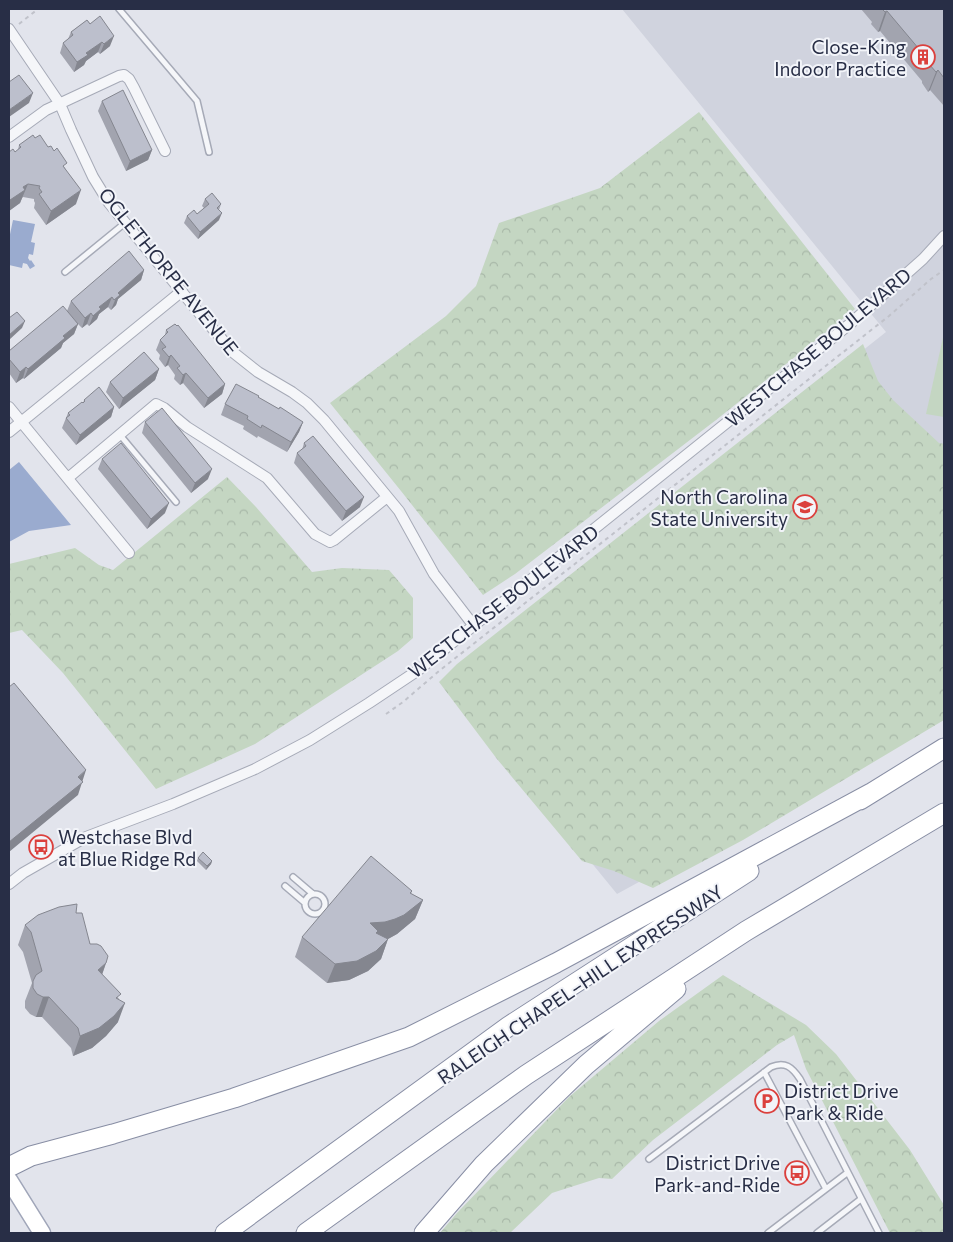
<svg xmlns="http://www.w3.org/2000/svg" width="953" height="1242" font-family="Commissioner,sans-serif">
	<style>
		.built { fill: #d0d3de }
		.grass { fill: #c4d6c2 }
		.forest { fill: url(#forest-crowns) }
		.water { fill: #9aabcf }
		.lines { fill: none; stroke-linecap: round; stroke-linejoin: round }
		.service-casing { stroke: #a6aab7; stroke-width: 8 }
		.minor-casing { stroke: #a6aab7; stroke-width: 12 }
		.primary-casing { stroke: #a0a6b9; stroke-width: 19 }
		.motorway-casing { stroke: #888ea4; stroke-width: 21 }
		.path { stroke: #c0c2ca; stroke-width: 2; stroke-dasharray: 4 4; stroke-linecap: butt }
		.service { stroke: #f5f6f9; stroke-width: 5 }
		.minor { stroke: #f5f6f9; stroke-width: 10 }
		.primary { stroke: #fff; stroke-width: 16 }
		.motorway { stroke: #fff; stroke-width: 19 }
		.wall { fill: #a2a4af }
		.shaded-wall { fill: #84868f }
		.building { fill: #bcbfcc; stroke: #84868f }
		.labels { text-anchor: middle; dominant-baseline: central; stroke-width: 4; stroke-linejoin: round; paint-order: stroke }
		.poi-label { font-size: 19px; fill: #282e46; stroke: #f2f4f9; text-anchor: end }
		.street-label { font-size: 19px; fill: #282e46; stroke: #f2f4f9 }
	</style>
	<defs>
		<pattern id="forest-crowns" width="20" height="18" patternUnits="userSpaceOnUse" patternTransform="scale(1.25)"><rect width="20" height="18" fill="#c4d6c2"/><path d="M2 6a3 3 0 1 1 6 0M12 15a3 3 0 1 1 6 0" fill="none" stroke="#a8b8a8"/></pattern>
	</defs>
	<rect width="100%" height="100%" fill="#e2e4ec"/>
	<path class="built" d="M622 9H944V715L617 894 444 682 886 332Z"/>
	<path class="grass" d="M944 333V417L926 414Z"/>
	<path class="forest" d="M699 112 855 309 716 420 515 574 483 595 401 491 330 403 446 316 476 286 499 223 600 188Z
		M863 344 878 381 893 400 939 443 944 444V720L743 840 653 888 614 871 582 861 497 759 439 682 457 664 556 586Z
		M227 477 256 507 312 572 342 568 389 570 413 598V638L398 651 255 744 156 789 63 673 22 630 9 633V564L75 548 99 565 113 570Z
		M723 975 806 1025 836 1054 910 1150 944 1205V1233H890L806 1069 794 1035 777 1045 653 1140 612 1179 599 1178 552 1193 510 1233H440L457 1213 569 1097 659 1021Z"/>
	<path class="water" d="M13 220 35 224 31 242 35 243 33 255 29 254 28 258 30 261 31 260 35 266 30 269 27 264 23 263 22 268 9 265 10 261 9 260V239Z
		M19 462 71 525 29 531 9 542V470Z"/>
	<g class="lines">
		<g class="service-casing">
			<path id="service" d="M119 9 197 101 209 152
				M65 272 125 223
				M120 435 176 502
				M293 877 313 894
				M285 886 305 903
				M305 904a10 10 0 1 1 20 0a10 10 0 1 1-20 0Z
				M764 1072 826 1189
				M649 1159 771 1067C785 1061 792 1067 800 1079L879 1233
				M768 1233 847 1173
				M817 1233 861 1199"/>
		</g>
		<g class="minor-casing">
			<path id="minor" d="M9 29 60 104 71 130 93 177 109 203 200 314 234 353 258 372 292 392 307 403 324 420 399 511 434 574 474 626
				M9 137 46 110 119 76 124 75 129 79 134 88 165 151
				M9 407 129 553
				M9 432 182 291
				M68 478 156 404 164 408 187 427 267 478 315 534 330 542 334 540 387 497
				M9 884 23 873 86 837 173 804 255 769 310 740 369 703 417 671 851 323 923 259 944 236"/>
		</g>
		<g class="primary-casing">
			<path id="primary" d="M9 1180 42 1233"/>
		</g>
		<g class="motorway-casing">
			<path id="motorway" d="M860 800 944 748
				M9 1167 31 1156 113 1134 234 1098 409 1037 556 963 871 793
				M225 1233 509 1026 749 871
				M306 1233 526 1075 746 931 944 813
				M424 1233 484 1164 586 1065 676 989"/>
		</g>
		<path class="path" d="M19 24 38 9
			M386 714 403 702 439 671 889 316 931 279 944 270"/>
		<use href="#service" class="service"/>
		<use href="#minor" class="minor"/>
		<use href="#primary" class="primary"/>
		<use href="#motorway" class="motorway"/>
	</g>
	<path class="wall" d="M861 9H944V106L930 90 928 92 922 83V81L880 31 878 32 871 24 872 22Z
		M87 20 110 46 100 54 98 52 86 61 84 65 74 72 60 53 63 43 68 39 71 32Z
		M102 101 152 150 148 160 126 171 98 111Z
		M35 138 48 147 65 168 76 204 46 225 34 208 35 203 34 201V199L23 197 22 198 20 203 9 211V152H15L18 150 19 145Z
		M205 199 221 204 219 210V220L198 239 184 223 187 216 197 214 204 208 202 206Z
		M144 270 141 280 118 299 116 305 111 310 108 307 99 314 97 319 89 326 87 324 82 328 78 324 74 334 63 343 61 348 24 379 23 378 16 383 9 373V351L67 311 71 301Z
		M166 330 225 384 222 394 204 408 183 383 180 385 174 379 175 375 168 365 165 367 159 359 160 355 156 350 160 340 165 335Z
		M159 369 155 380 119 409 106 392 110 382Z
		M259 396V398L303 422 299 432 287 452 258 436 257 438 243 429 244 426 221 415 225 404Z
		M84 400 114 407 111 417 76 445 62 428 68 413 83 403Z
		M145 422 208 479 191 493 142 433Z
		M304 443 360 507 342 521 294 463 297 453 302 450Z
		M102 459 165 513 147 529 98 469Z
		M198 858 212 861 211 864 206 870 197 861Z
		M412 891 411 894 423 900 415 919 397 934 388 939 381 959 368 971 349 980 327 983 295 957 302 937Z
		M76 913 90 944 106 963 102 975 119 999 118 1022 106 1036 92 1048 73 1056 71 1048 42 1017H36L30 1014 25 1008V1001L32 983 23 952 18 945 25 925Z"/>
	<path class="shaded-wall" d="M887 11 880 31 878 32 885 12Z
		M114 36 110 46 100 54 104 44Z
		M102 42 98 52 86 61 84 65 74 72 77 62 86 53Z
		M938 70 930 90 928 92 936 72Z
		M33 93 29 103 9 117V110Z
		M152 150 148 160 126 171 130 161Z
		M28 184 20 203 9 211V204L10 200 23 187Z
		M81 190 76 204 46 225 51 211Z
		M222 213 219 220 198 239 200 232Z
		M144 270 141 280 118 299 116 305 111 310 118 293Z
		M112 297 108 307 99 314 97 319 89 326 93 316 99 307Z
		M91 313 87 324 82 328 85 318Z
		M25 321 22 328 9 340V335Z
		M78 324 74 334 63 343 61 348 24 379 28 369 63 336Z
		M171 355 168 365 165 367 169 357Z
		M26 367 23 378 16 383 20 372Z
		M159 369 155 380 119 409 123 398Z
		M186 373 183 383 180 385 183 375Z
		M225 384 222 394 204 408 208 398Z
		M114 407 111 417 76 445 80 435Z
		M303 422 299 432 287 452 291 442Z
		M212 469 208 479 191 493 195 483Z
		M364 497 360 507 342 521 346 511Z
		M169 503 165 513 147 529 151 519Z
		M86 770 78 795 9 852V842Z
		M212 861 211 864 206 870 207 866Z
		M423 900 415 919 397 934 388 939 378 942 370 923Z
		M388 939 381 959 368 971 349 980 327 983 335 964Z
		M106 963 99 983 98 970Z
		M43 997H49L42 1017H36Z
		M125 1003 118 1022 106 1036 92 1048 73 1056 80 1036Z"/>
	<path class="building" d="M882 9H944V78L938 70 936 72 929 64 930 62 887 11 885 12Z
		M100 16 114 36 104 44 102 42 86 53 88 55 77 62 63 43 73 35 71 32 87 20 90 24Z
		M19 75 33 93 9 110V82Z
		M123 90 152 150 130 161 102 101Z
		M33 135 35 138 40 135 48 147 51 146 54 151 57 148 67 163 63 166 81 190 51 211 39 194 42 192 39 188 40 186 28 184 23 187 25 190 10 200 9 198V152L13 149 15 152 21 147 19 145Z
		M212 193 221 204 217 208 222 213 200 232 187 216 194 210 197 214 209 204 205 199Z
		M129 251 144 270 118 293 120 295 114 300 112 297 99 307 101 309 93 316 91 313 85 318 71 301Z
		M63 306 78 324 63 336 65 338 28 369 26 367 20 372 9 359V351Z
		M17 312 25 321 9 335V318Z
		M175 324 177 326 178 325 225 384 208 398 186 373 183 375 177 368 180 366 171 355 169 357 162 349 166 347 160 340 168 332 166 330Z
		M144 352 159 369 123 398 110 382Z
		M236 384 259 396 258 397 279 409 280 407 303 422 291 442 262 425 261 428 247 419 248 416 225 404Z
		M99 387 114 407 80 435 66 418 70 415 68 413 82 402 83 403 85 401 84 400Z
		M162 408 212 469 195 483 145 422Z
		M313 436 364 497 346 511 297 453 306 446 304 443Z
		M121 443 169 503 151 519 102 459Z
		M14 683 86 770 78 777 83 782 9 842V687Z
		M203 852 212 861 207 866 198 858Z
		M371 856 412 891 410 893 423 900 404 915 395 919 385 922 370 923 378 931 376 933 388 939 376 951 357 961 335 964 302 937Z
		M77 904 76 913H82L90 944H97L101 946 108 956 106 963 98 970 121 994 116 998 125 1003 114 1016 99 1028 80 1036 78 1028 49 997H43L37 994 33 988V981L36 975 42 971 31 932 25 925 38 915 59 907Z"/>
	<defs>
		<g id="building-ring" transform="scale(1.25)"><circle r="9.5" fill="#f2f4f9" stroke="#db403d" stroke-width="1.5"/><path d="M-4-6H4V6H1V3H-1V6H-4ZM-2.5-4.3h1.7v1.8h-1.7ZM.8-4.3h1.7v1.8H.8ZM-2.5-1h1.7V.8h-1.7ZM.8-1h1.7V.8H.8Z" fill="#db403d"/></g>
		<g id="university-ring" transform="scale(1.25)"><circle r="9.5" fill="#f2f4f9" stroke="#db403d" stroke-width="1.5"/><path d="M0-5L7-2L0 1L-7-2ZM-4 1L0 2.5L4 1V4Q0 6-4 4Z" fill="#db403d"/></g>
		<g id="bus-ring" transform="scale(1.25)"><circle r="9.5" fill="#f2f4f9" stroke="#db403d" stroke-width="1.5"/><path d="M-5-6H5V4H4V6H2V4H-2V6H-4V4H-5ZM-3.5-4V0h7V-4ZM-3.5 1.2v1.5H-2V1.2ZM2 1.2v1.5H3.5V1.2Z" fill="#db403d"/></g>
		<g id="parking-ring" transform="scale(1.25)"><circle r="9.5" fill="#f2f4f9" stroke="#db403d" stroke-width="1.5"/><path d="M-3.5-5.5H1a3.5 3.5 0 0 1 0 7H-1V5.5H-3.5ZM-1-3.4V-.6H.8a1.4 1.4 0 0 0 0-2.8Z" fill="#db403d"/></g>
	</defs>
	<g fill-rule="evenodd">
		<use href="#building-ring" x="923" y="57"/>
		<use href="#university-ring" x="805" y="507"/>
		<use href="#bus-ring" x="41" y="847"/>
		<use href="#parking-ring" x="767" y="1101"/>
		<use href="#bus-ring" x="797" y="1173"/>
	</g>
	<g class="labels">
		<g class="poi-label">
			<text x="906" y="46">Close-King<tspan x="906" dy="22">Indoor Practice</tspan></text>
			<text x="788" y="496">North Carolina<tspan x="788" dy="22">State University</tspan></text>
			<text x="58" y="836" text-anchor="start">Westchase Blvd<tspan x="58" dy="22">at Blue Ridge Rd</tspan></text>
			<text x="784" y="1090" text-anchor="start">District Drive<tspan x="784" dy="22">Park &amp; Ride</tspan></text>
			<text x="780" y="1162">District Drive<tspan x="780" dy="22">Park-and-Ride</tspan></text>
		</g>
		<g class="street-label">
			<text transform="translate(169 271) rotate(51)">OGLETHORPE AVENUE</text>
			<text transform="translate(818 347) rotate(-40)">WESTCHASE BOULEVARD</text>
			<text transform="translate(503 601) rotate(-38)">WESTCHASE BOULEVARD</text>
			<text transform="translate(580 984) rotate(-34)">RALEIGH CHAPEL–HILL EXPRESSWAY</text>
		</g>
	</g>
	<rect width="953" height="1242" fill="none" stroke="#282e46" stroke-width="20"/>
</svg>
